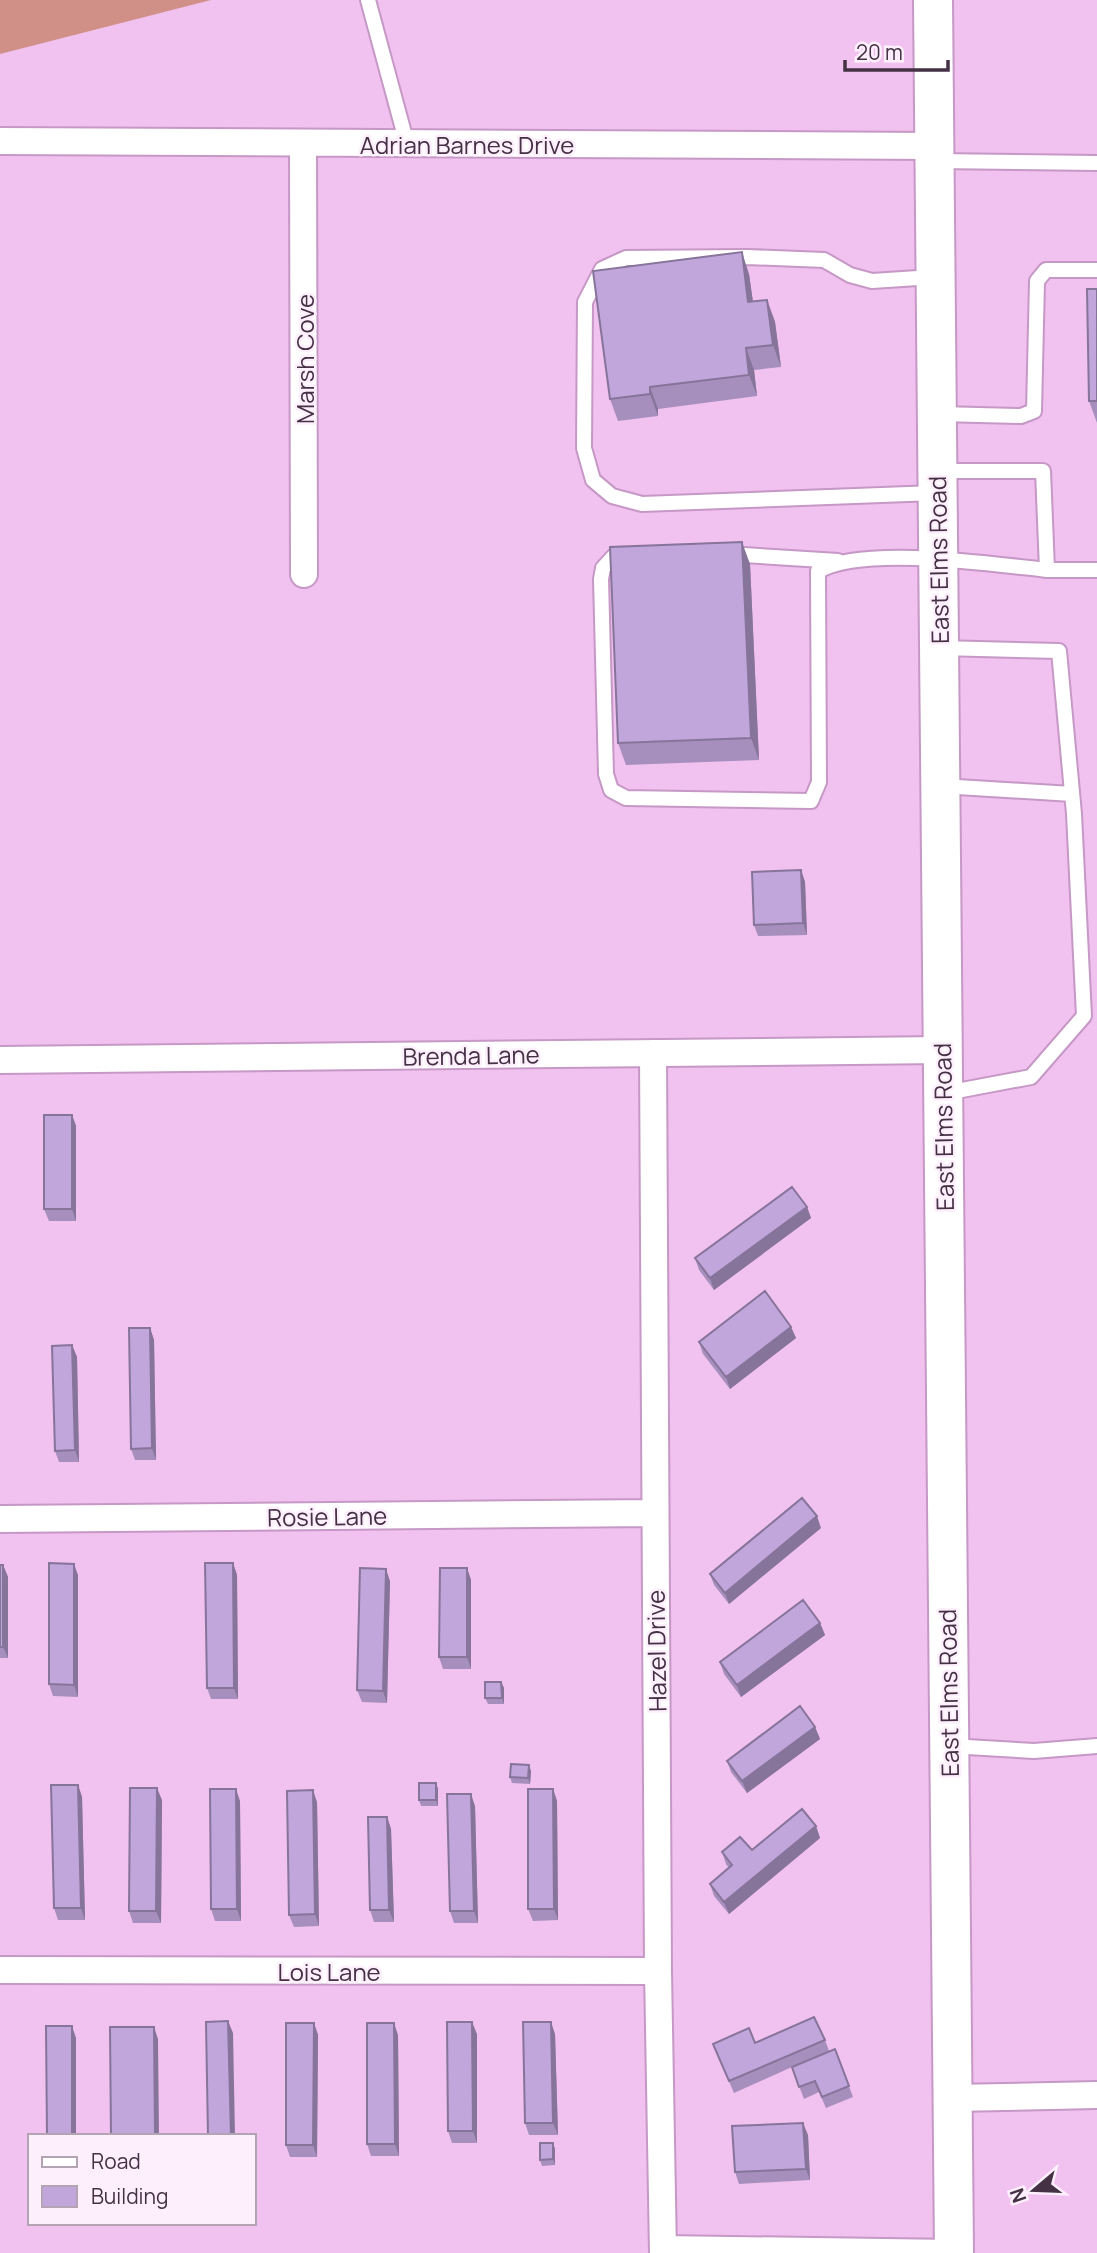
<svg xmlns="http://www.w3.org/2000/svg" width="1097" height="2253" font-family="Manrope,sans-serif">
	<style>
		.garden { fill: #d09087 }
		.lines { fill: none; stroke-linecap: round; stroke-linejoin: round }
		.service-casing { stroke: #c698c5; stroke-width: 18 }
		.minor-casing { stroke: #c698c5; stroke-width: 30 }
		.secondary-casing { stroke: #c698c5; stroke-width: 42 }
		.service { stroke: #fff; stroke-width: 14 }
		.minor { stroke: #fff; stroke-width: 26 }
		.secondary { stroke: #fff; stroke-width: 38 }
		.wall { fill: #a68fbd }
		.shaded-wall { fill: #87749a }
		.building { fill: #c1a6dc; stroke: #87749a; stroke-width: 2 }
		.labels { text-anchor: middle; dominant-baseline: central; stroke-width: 5; stroke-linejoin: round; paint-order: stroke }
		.street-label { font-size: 24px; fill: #443144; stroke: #feeffd }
	</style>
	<rect width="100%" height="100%" fill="#f1c1ef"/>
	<path class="garden" d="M0 0H211L0 54Z"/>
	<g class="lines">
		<g class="service-casing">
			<path id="service" d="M368 0 407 144
				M935 161 1097 163
				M933 277 872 281 850 275 824 260 748 257 626 258 602 269 585 302 584 448 593 480 612 496 642 504 935 493
				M939 414 1021 416 1034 411 1037 281 1046 270H1097
				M728 554 838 561
				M627 555 614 556 603 568 601 579 606 774 611 790 626 798 811 801 819 782 818 571C865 545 991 564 1047 570L1043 471H940
				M1047 570H1097
				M940 648 1059 651 1074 814 1084 1016 1031 1077 946 1093
				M941 786 1072 794
				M950 1746 1034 1751 1097 1746"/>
		</g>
		<g class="minor-casing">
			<path id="minor" d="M0 141 934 146
				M303 143 304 574
				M653 1053 658 1971 663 2253
				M0 1060 942 1050
				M0 1519 654 1513
				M0 1970 658 1971
				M952 2098 1097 2095
				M663 2249 954 2253"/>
		</g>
		<g class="secondary-casing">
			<path id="secondary" d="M933 0 954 2253"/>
		</g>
		<use href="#service" class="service"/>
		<use href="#minor" class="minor"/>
		<use href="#secondary" class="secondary"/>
	</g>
	<path class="wall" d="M749 274 753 302 767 300 775 322 781 367 754 370 757 396 658 409V416L618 421 610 399Z
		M1097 289V423L1089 401Z
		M750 564 759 760 626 765 618 743Z
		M801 870 805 882 807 935 758 936 754 925Z
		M72 1115 76 1126V1221H49L44 1209Z
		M807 1207 811 1218 714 1290 699 1270 695 1258Z
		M791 1327 796 1338 730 1389 703 1354 699 1342Z
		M150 1328 154 1340 156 1460H135L131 1449Z
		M72 1345 77 1357 79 1462H59L55 1451Z
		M821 1528 729 1604 714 1585 710 1574Z
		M233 1563 237 1575 238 1699H211L207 1688Z
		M0 1565H3L8 1577V1658H0Z
		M467 1568 471 1580V1669H443L439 1657Z
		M78 1575V1697L53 1696 49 1684Z
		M390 1581 387 1703 362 1702 357 1690Z
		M820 1623 825 1635 741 1697 724 1674 720 1662Z
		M501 1682 504 1688V1704H488L485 1698Z
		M815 1727 820 1739 747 1793 731 1772 727 1761Z
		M531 1771 530 1784 512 1783 510 1777Z
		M436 1783 438 1789V1806H421L419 1800Z
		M78 1785 82 1797 85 1920H58L54 1908Z
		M553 1789 557 1801 558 1920 533 1921 528 1909Z
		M162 1800 161 1923H133L129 1911Z
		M240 1801 241 1921H215L211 1909Z
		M317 1802 319 1926 294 1927 289 1915Z
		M475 1806 478 1923H454L450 1911Z
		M387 1817 391 1829 394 1922H374L370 1910Z
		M816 1826 820 1838 729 1914 714 1896 710 1884 729 1868 726 1864 722 1852 752 1850Z
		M314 2023 318 2035 317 2157H290L286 2145Z
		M477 2034V2143H452L448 2131Z
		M555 2034 558 2135H529L525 2123Z
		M398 2035 399 2156H371L367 2144Z
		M825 2040 829 2051 835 2049 853 2097 826 2108 819 2092 804 2099 792 2067 734 2093 713 2044Z
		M808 2135 810 2180 739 2184 735 2172Z
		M553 2143 555 2149V2165L542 2166 540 2160Z"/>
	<path class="shaded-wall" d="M742 252 749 274 756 324 748 302Z
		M767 300 775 322 781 367 773 345Z
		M746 348 754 370 757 396 749 375Z
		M650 387 658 409V416L650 394Z
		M742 542 750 564 759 760 751 738Z
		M801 870 805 882 807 935 803 923Z
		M72 1115 76 1126V1221L72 1209Z
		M807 1207 811 1218 714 1290 710 1278Z
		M791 1327 796 1338 730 1389 726 1377Z
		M150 1328 154 1340 156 1460 152 1448Z
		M72 1345 77 1357 79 1462 75 1450Z
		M817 1516 821 1528 729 1604 725 1593Z
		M233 1563 237 1575 238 1699 234 1688Z
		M74 1564 78 1575V1697L74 1685Z
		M3 1565 8 1577V1658L3 1647Z
		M467 1568 471 1580V1669L467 1657Z
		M386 1569 390 1581 387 1703 383 1691Z
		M820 1623 825 1635 741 1697 737 1685Z
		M501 1682 504 1688V1704L502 1698Z
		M815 1727 820 1739 747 1793 742 1781Z
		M529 1765 531 1771 530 1784 528 1778Z
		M436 1783 438 1789V1806L436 1800Z
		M78 1785 82 1797 85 1920 81 1908Z
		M157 1788 162 1800 161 1923 156 1911Z
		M236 1789 240 1801 241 1921 237 1909Z
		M553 1789 557 1801 558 1920 554 1909Z
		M313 1790 317 1802 319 1926 315 1914Z
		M471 1794 475 1806 478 1923 474 1911Z
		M387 1817 391 1829 394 1922 389 1910Z
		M816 1826 820 1838 729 1914 724 1902Z
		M228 2021 233 2033 235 2136H231Z
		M472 2022 477 2034V2143L473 2131Z
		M551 2022 555 2034 558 2135 553 2123Z
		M314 2023 318 2035 317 2157 313 2145Z
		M394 2023 398 2035 399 2156 395 2144Z
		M72 2026 76 2038V2136H72Z
		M154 2027 158 2039 159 2136H155Z
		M803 2123 808 2135 810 2180 806 2169Z
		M553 2143 555 2149V2165L553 2159Z"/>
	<path class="building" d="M742 252 748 302 767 300 773 345 746 348 749 375 650 387V394L610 399 593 271Z
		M1087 289H1097V401H1089Z
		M742 542 751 738 618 743 610 547Z
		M801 870 803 923 754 925 752 872Z
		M44 1115H72V1209H44Z
		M792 1187 807 1207 710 1278 695 1258Z
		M765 1291 791 1327 726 1377 699 1342Z
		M129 1328H150L152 1448 131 1449Z
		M72 1345 75 1450 55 1451 52 1346Z
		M802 1498 817 1516 725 1593 710 1574Z
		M49 1563 74 1564V1685L49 1684Z
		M205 1563H233L234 1688H207Z
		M0 1565H3V1647H0Z
		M360 1568 386 1569 383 1691 357 1690Z
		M440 1568H467V1657H439Z
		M803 1600 820 1623 737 1685 720 1662Z
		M485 1682H501L502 1698H485Z
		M800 1706 815 1727 742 1781 727 1761Z
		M511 1764 529 1765 528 1778 510 1777Z
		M419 1783H436V1800H419Z
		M51 1785H78L81 1908H54Z
		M130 1788H157L156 1911H129Z
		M210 1789H236L237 1909H211Z
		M528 1789H553L554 1909H528Z
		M313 1790 315 1914 289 1915 287 1791Z
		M447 1794H471L474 1911H450Z
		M802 1809 816 1826 724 1902 710 1884 732 1865 722 1852 740 1837 752 1850Z
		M368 1817H387L389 1910H370Z
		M814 2017 825 2040 729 2081 713 2044 749 2028 755 2043Z
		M228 2021 231 2136H208L206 2022Z
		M447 2022H472L473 2131H448Z
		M523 2022H551L553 2123H525Z
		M286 2023H314L313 2145H286Z
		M367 2023H394L395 2144H367Z
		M46 2026H72V2136H47Z
		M110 2027H154L155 2136H111Z
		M835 2049 849 2086 822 2097 815 2081 799 2087 792 2067Z
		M803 2123 806 2169 735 2172 732 2126Z
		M540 2143H553V2159L540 2160Z"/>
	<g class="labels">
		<g class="street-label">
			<text x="467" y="144">Adrian Barnes Drive</text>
			<text transform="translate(304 359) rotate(-90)">Marsh Cove</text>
			<text transform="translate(938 560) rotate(-91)">East Elms Road</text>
			<text transform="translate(471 1055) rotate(-1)">Brenda Lane</text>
			<text transform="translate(943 1127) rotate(-91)">East Elms Road</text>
			<text transform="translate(327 1516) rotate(-1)">Rosie Lane</text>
			<text transform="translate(656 1651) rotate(-91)">Hazel Drive</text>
			<text transform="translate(948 1693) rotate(-91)">East Elms Road</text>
			<text x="329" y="1971">Lois Lane</text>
		</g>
	</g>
	<rect x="28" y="2134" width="228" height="91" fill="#feeffd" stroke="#b4a3b3" stroke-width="2"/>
	<rect x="42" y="2157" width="35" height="10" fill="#ffffff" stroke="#b4a3b3" stroke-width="2"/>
	<text x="91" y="2169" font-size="21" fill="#443144">Road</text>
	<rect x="42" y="2186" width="35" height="21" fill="#c1a6dc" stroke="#b4a3b3" stroke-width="2"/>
	<text x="91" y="2204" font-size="21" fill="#443144">Building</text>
	<g transform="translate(1034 2190) rotate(251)" stroke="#feeffd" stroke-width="5" paint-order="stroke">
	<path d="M0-5L12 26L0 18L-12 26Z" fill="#443144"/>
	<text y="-10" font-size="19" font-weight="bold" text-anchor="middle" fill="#443144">N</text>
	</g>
	<path d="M845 60v10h103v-10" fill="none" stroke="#443144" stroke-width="3.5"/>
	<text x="856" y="60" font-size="21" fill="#443144" stroke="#feeffd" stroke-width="5" paint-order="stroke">20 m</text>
</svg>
